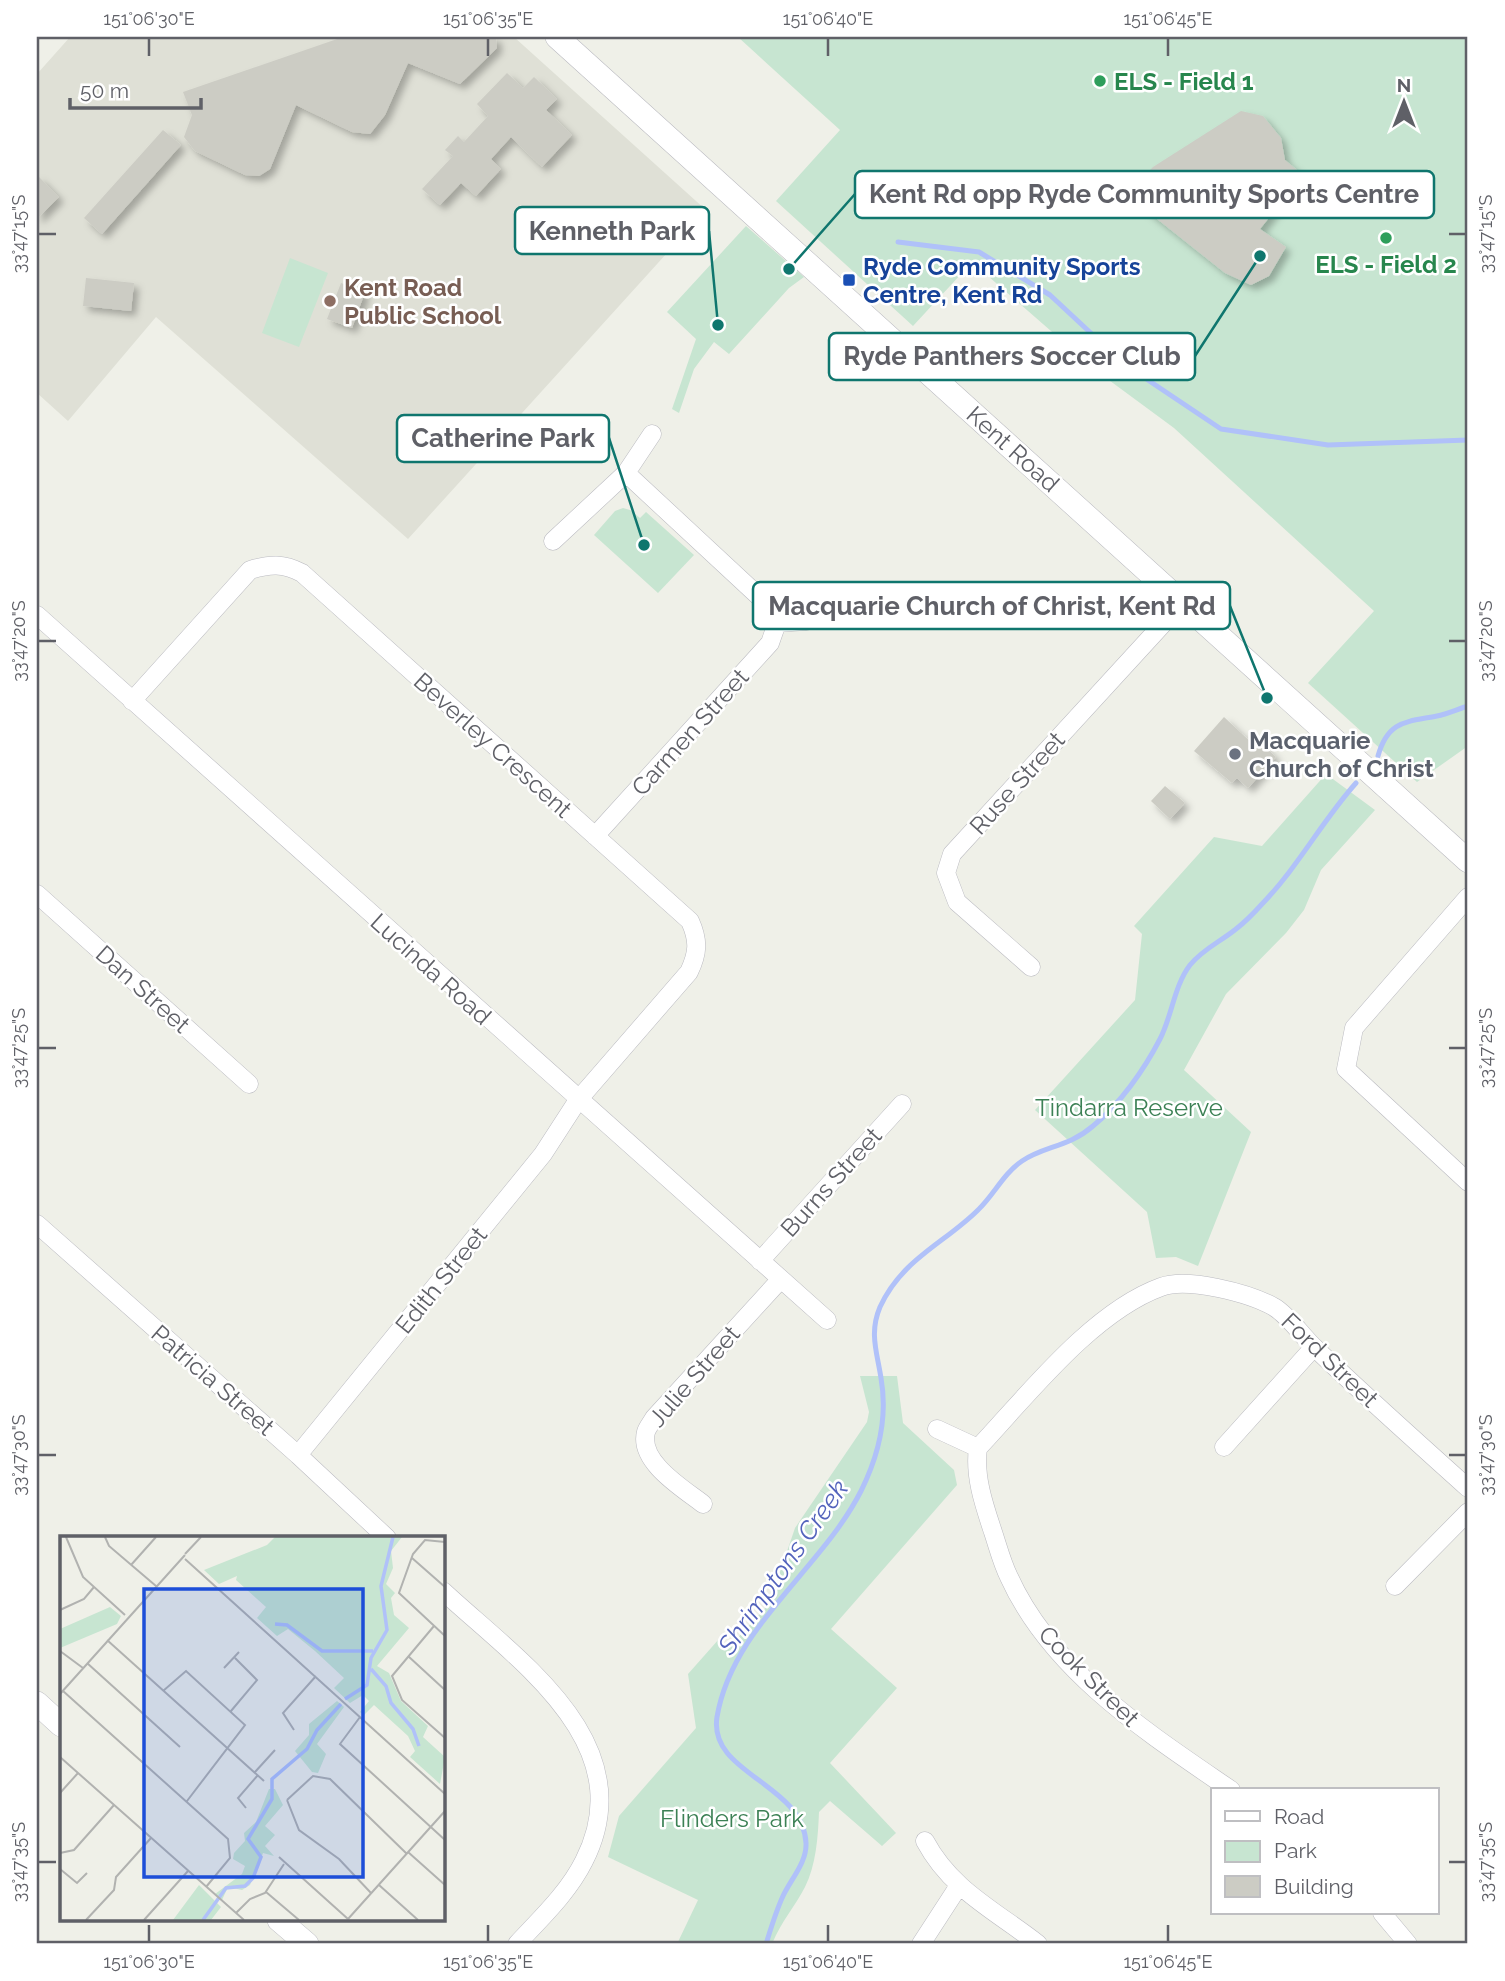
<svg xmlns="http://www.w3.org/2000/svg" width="1505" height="1981" font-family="Raleway,sans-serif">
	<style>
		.education { fill: #dfe0d6 }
		.green { fill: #c7e5d1 }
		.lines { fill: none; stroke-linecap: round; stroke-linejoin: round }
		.stream { stroke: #b0c1f9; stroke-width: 5 }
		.building { fill: #ccccc4; filter: url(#shadow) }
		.minor-casing { stroke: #babac0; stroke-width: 19 }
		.tertiary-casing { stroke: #babac0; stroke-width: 24 }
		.minor { stroke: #fff; stroke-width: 18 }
		.tertiary { stroke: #fff; stroke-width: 23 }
		.ticks { fill: none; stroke: #5f6067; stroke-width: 2.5 }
		.leisure-dot { fill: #2e9e5b; stroke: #fff; stroke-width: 2.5 }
		.transit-dot { fill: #1a4fb4; stroke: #fff; stroke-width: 2.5 }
		.education-dot { fill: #8d6e63; stroke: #fff; stroke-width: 2.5 }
		.worship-dot { fill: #6b7280; stroke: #fff; stroke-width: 2.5 }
		.labels { text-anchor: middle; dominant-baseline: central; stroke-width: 5; stroke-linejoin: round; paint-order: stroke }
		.leisure-label { font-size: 24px; font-weight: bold; fill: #27864d; stroke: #fff; text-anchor: start }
		.transit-label { font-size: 24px; font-weight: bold; fill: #164399; stroke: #fff; text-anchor: start }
		.education-label { font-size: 24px; font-weight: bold; fill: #785e54; stroke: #fff; text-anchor: start }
		.street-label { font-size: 24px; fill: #5f6067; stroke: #fff }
		.worship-label { font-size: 24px; font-weight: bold; fill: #5b616d; stroke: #fff; text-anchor: start }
		.park-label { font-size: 24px; fill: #3c8155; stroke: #fff }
		.water-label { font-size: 26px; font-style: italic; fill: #5363bc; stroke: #fff }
		.inset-river { fill: none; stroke: #b0c1f9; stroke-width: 3.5 }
		.inset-road { fill: none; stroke: #b1b2b0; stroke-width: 2 }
		.view { fill: #1d4ed8; fill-opacity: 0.15; stroke: #1d4ed8; stroke-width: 3.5 }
		.inset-edge { fill: none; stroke: #5f6067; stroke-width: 3.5 }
		.leader { fill: none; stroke: #0f766e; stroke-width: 2.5 }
		.callout-dot { fill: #0f766e; stroke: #fff; stroke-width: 2.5 }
		.callout { fill: #fff; stroke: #0f766e; stroke-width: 2.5 }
		.callout-label { font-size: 26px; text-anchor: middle; font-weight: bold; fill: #5f6067 }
		.neatline { fill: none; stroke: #5f6067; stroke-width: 2.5 }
		.ticks-label { font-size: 18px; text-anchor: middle; fill: #5f6067 }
	</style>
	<defs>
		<filter id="shadow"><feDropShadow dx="5" dy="5" stdDeviation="3.5" flood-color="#0004"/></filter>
	</defs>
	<rect width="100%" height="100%" fill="#eff0e8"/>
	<path class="education" d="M70 37H514L706 210 408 539 156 317 68 421 37 393V74Z"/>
	<path class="green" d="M738 37H1468V746L1417 782 1308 683 1374 611 1174 428 1098 372 988 276 962 273 913 326 776 201 840 130Z
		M746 226 804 277 789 288 729 354 714 342 694 369 679 413 672 409 696 339 667 312Z
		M290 258 328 273 299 347 262 333Z
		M623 508 630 510 640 518 646 512 694 555 658 593 594 535 615 511Z
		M1326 774 1375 810 1321 870 1304 910 1286 933 1226 994 1184 1070 1251 1132 1198 1266 1176 1257 1156 1258 1147 1212 1035 1110 1135 1000 1142 934 1134 926 1214 837 1262 846Z
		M860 1376H897L903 1423 954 1470 957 1485 831 1629 897 1688 830 1763 896 1833 882 1846 830 1801 819 1812C818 1837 816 1865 805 1887 794 1908 782 1920 772 1944H677L698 1900 608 1857 619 1816 696 1728 688 1674 719 1639 729 1647 769 1604 795 1528 867 1422 869 1412Z"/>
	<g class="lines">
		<path class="stream" d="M898 242 979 252 1050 295 1124 364 1221 429 1328 445 1468 440
			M1378 756C1388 720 1407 722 1437 716 1447 714 1458 709 1468 706
			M766 1944C771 1928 776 1911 783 1896 791 1879 807 1862 806 1843 803 1783 708 1774 717 1717 732 1627 821 1570 861 1491 879 1455 888 1418 881 1378 877 1352 869 1333 880 1307 902 1259 945 1243 978 1210 994 1195 1003 1174 1022 1161 1044 1146 1069 1147 1093 1126 1120 1104 1144 1070 1160 1039 1172 1016 1174 986 1190 965 1203 949 1220 942 1236 929 1245 922 1254 913 1262 904 1298 867 1322 821 1356 783"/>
	</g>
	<path class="building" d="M343 37H496L497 48 460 84 408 63 385 115 370 134 352 132 296 105 270 169 259 176 245 175 195 151 184 137 192 115 183 92Z
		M507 73 523 88 534 77 557 99 546 110 572 135 542 167 511 137 491 159 501 169 476 196 461 183 440 205 422 189 453 156 445 150 458 136 464 142 488 116 477 104Z
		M1241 111 1263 116 1281 138 1285 160 1303 175 1260 229 1286 247 1269 276 1251 285 1225 273 1132 199 1137 184 1153 167Z
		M163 130 181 145 102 234 84 218Z
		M37 175 59 197 37 219Z
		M86 278 134 283 131 311 83 306Z
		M341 283 365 292 352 328 327 319Z
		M1224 717 1256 747 1261 743 1276 757 1248 788 1237 778 1232 783 1194 751Z
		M1165 786 1185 803 1170 819 1151 801Z"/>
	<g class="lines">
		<g class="minor-casing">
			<path id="minor" d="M553 541 626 473 652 434
				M37 615 827 1320
				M777 623 806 621
				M132 701 250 570C270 564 283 563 302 573L690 921C699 941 698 953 689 972L578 1100 543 1154 298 1455
				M595 836 770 643 777 623 767 604 626 473
				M37 894 249 1084
				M1468 897 1354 1028 1346 1069 1468 1182
				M1031 967 957 902 946 873 952 854 1183 602
				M37 1224 298 1455 387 1538
				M760 1261 902 1104
				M937 1429 978 1448
				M1224 1447 1314 1347
				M978 1448C1027 1396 1092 1312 1161 1287 1187 1277 1249 1293 1274 1307 1289 1316 1302 1336 1315 1348 1365 1396 1417 1442 1468 1488
				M978 1448C974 1476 984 1505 993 1532 998 1547 1002 1563 1009 1577 1052 1672 1148 1733 1231 1790
				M703 1504C684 1489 638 1462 646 1432 647 1428 652 1422 654 1418L780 1280
				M1395 1586 1468 1512
				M443 1591C517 1660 644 1743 584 1861 568 1893 541 1918 517 1944
				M925 1841C951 1890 996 1911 1038 1944
				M1382 1913 1408 1944
				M921 1944 958 1887"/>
		</g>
		<g class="tertiary-casing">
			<path id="tertiary" d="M557 37 1468 861
				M37 1703 61 1725
				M279 1920 307 1944"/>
		</g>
		<use href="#minor" class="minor"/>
		<use href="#tertiary" class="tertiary"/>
	</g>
	<path class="ticks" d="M149 38V56M488 38V56M828 38V56M1168 38V56M38 234H56M1449 234H1466M38 641H56M1449 641H1466M38 1048H56M1449 1048H1466M38 1455H56M1449 1455H1466M38 1862H56M1449 1862H1466M149 1925V1942M488 1925V1942M828 1925V1942M1168 1925V1942"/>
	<g class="leisure-dot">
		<circle cx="1100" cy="81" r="7"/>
		<circle cx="1386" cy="238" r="7"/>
	</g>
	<rect class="transit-dot" x="842" y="273" width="14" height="14" rx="3.5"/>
	<circle class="education-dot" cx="330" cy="301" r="7"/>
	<circle class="worship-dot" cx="1235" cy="754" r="7"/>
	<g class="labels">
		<g class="leisure-label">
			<text x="1114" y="81">ELS - Field 1</text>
			<text x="1386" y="264" text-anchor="middle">ELS - Field 2</text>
		</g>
		<g class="transit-label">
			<text x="863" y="266">Ryde Community Sports<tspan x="863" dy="28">Centre, Kent Rd</tspan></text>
		</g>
		<g class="education-label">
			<text x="344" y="287">Kent Road<tspan x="344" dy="28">Public School</tspan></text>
		</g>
		<g class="street-label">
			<text transform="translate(1013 449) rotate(42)">Kent Road</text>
			<text transform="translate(690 732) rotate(-48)">Carmen Street</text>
			<text transform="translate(493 745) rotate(42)">Beverley Crescent</text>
			<text transform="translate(1017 783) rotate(-48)">Ruse Street</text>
			<text transform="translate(431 969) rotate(42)">Lucinda Road</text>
			<text transform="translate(143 989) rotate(42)">Dan Street</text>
			<text transform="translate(831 1182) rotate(-48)">Burns Street</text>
			<text transform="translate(441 1280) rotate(-51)">Edith Street</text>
			<text transform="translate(1330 1360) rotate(44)">Ford Street</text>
			<text transform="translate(694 1376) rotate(-49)">Julie Street</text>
			<text transform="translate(213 1380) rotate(41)">Patricia Street</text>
			<text transform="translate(1089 1676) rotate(45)">Cook Street</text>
		</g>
		<g class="worship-label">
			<text x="1249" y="740">Macquarie<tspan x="1249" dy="28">Church of Christ</tspan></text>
		</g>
		<g class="park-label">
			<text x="1129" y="1107">Tindarra Reserve</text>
			<text x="732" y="1818">Flinders Park</text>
		</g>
		<g class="water-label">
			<text transform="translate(783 1567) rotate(-55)">Shrimptons Creek</text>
		</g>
	</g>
	<g transform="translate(60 1536)">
		<rect width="385" height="385" fill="#eff0e8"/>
		<path d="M215 1H342L331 15 333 32 326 48 335 57 331 62 334 79 349 92 317 130 329 137 341 165 368 190 363 201 385 221 380 248 350 221 355 215 348 200 314 169 304 179 300 176 309 165 303 159 290 167 274 152 284 142 255 115 228 93 217 100 197 82 206 71 176 44 177 40 159 48 144 34 207 9ZM50 71 61 80 57 88 0 112V93ZM277 165 284 171 257 208 266 218 258 237 252 236 235 215 249 199V188ZM209 253H215L223 269 205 290 215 299 205 310 214 320 203 317 190 349 182 354 168 351 162 364 155 358 182 338 185 330 173 323 174 317 185 305 184 297 196 286ZM139 349 161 371 151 384H113Z" fill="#c7e5d1"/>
		<path class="inset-river" d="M215 88 227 89 262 115H313M311 133 326 150 331 167 353 193 359 210M285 163 307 149 311 122 327 94 321 50 333 1M143 384 166 352 185 350 193 342 201 321 188 303 212 263V243L247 213 257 194 281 168"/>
		<path class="inset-road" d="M6 1 23 41 65 79M45 1 49 10 96 50M385 6 365 4 353 18 339 57 385 100M125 18 141 1M352 22 385 51M125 23 385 258M71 29 96 1M0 74 24 63 34 51M374 90 332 140 342 164 385 202M47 104 204 245M0 115 23 132M348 120 385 154M27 127 120 211M164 132 179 116M3 155 168 303 170 322 146 351M103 155 126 135 185 189 127 265M0 158 125 19M171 175 197 144 175 122M300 181 280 208 385 304M234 194 223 177 256 140M0 221 184 384M195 236 215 214M0 257 18 237M227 264 253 240 270 243 347 318M227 264 239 294 279 323 311 357M186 272 178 262 198 239M348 316 385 349M0 317 14 314 54 269M219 321 288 383M0 333 17 347 27 337M319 349 358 384M206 356 239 384M176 377 190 363 205 357 224 328M288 383 385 275M26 384 54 354 56 341 91 302M84 384 128 335"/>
		<path class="view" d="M84 53H303V341H84Z"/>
		<rect width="385" height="385" class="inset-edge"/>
	</g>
	<path class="leader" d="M789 269L855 194M718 325L709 231M1260 256L1195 356M644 545L609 438M1267 698L1230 606"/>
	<g class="callout-dot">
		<circle cx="789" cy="269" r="7"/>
		<circle cx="718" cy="325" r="7"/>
		<circle cx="1260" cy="256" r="7"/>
		<circle cx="644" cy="545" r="7"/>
		<circle cx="1267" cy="698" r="7"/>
	</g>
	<g class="callout">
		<rect x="855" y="171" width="579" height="47" rx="7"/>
		<rect x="515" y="207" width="194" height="47" rx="7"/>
		<rect x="829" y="333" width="366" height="47" rx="7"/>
		<rect x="397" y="415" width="212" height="47" rx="7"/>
		<rect x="753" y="582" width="477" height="47" rx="7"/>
	</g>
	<g class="callout-label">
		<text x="1144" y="203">Kent Rd opp Ryde Community Sports Centre</text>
		<text x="612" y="240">Kenneth Park</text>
		<text x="1012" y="365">Ryde Panthers Soccer Club</text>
		<text x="503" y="447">Catherine Park</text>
		<text x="992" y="615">Macquarie Church of Christ, Kent Rd</text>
	</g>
	<rect width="1505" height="1981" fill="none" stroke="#ffffff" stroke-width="77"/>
	<rect x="1211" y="1788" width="228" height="126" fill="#ffffff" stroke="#bfbfc2" stroke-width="2"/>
	<rect x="1225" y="1811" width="35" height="10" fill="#ffffff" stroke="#bfbfc2" stroke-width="2"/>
	<text x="1274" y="1824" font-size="21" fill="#5f6067">Road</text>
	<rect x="1225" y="1841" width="35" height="21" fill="#c7e5d1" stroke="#bfbfc2" stroke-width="2"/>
	<text x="1274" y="1858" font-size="21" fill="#5f6067">Park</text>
	<rect x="1225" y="1876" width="35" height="21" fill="#ccccc4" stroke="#bfbfc2" stroke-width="2"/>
	<text x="1274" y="1894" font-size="21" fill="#5f6067">Building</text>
	<g transform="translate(1404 102)" stroke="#ffffff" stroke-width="5" paint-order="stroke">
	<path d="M0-5L12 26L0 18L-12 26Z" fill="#5f6067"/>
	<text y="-10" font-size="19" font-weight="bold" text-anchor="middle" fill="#5f6067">N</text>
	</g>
	<path d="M70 98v10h131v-10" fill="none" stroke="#5f6067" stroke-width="3.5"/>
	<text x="80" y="98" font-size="21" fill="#5f6067" stroke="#ffffff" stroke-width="5" paint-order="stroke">50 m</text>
	<rect x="38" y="38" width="1428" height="1904" class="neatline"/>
	<g class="ticks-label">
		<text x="149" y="25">151°06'30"E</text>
		<text x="488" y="25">151°06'35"E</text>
		<text x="828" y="25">151°06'40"E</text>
		<text x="1168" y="25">151°06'45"E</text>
		<text transform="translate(19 234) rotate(-90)" y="6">33°47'15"S</text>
		<text transform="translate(1486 234) rotate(-90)" y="6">33°47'15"S</text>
		<text transform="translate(19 641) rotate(-90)" y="6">33°47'20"S</text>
		<text transform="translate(1486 641) rotate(-90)" y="6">33°47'20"S</text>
		<text transform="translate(19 1048) rotate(-90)" y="6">33°47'25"S</text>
		<text transform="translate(1486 1048) rotate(-90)" y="6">33°47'25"S</text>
		<text transform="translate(19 1455) rotate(-90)" y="6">33°47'30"S</text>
		<text transform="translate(1486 1455) rotate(-90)" y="6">33°47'30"S</text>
		<text transform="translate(19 1862) rotate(-90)" y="6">33°47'35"S</text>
		<text transform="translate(1486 1862) rotate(-90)" y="6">33°47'35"S</text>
		<text x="149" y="1968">151°06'30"E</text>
		<text x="488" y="1968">151°06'35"E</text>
		<text x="828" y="1968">151°06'40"E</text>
		<text x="1168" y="1968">151°06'45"E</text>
	</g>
</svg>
